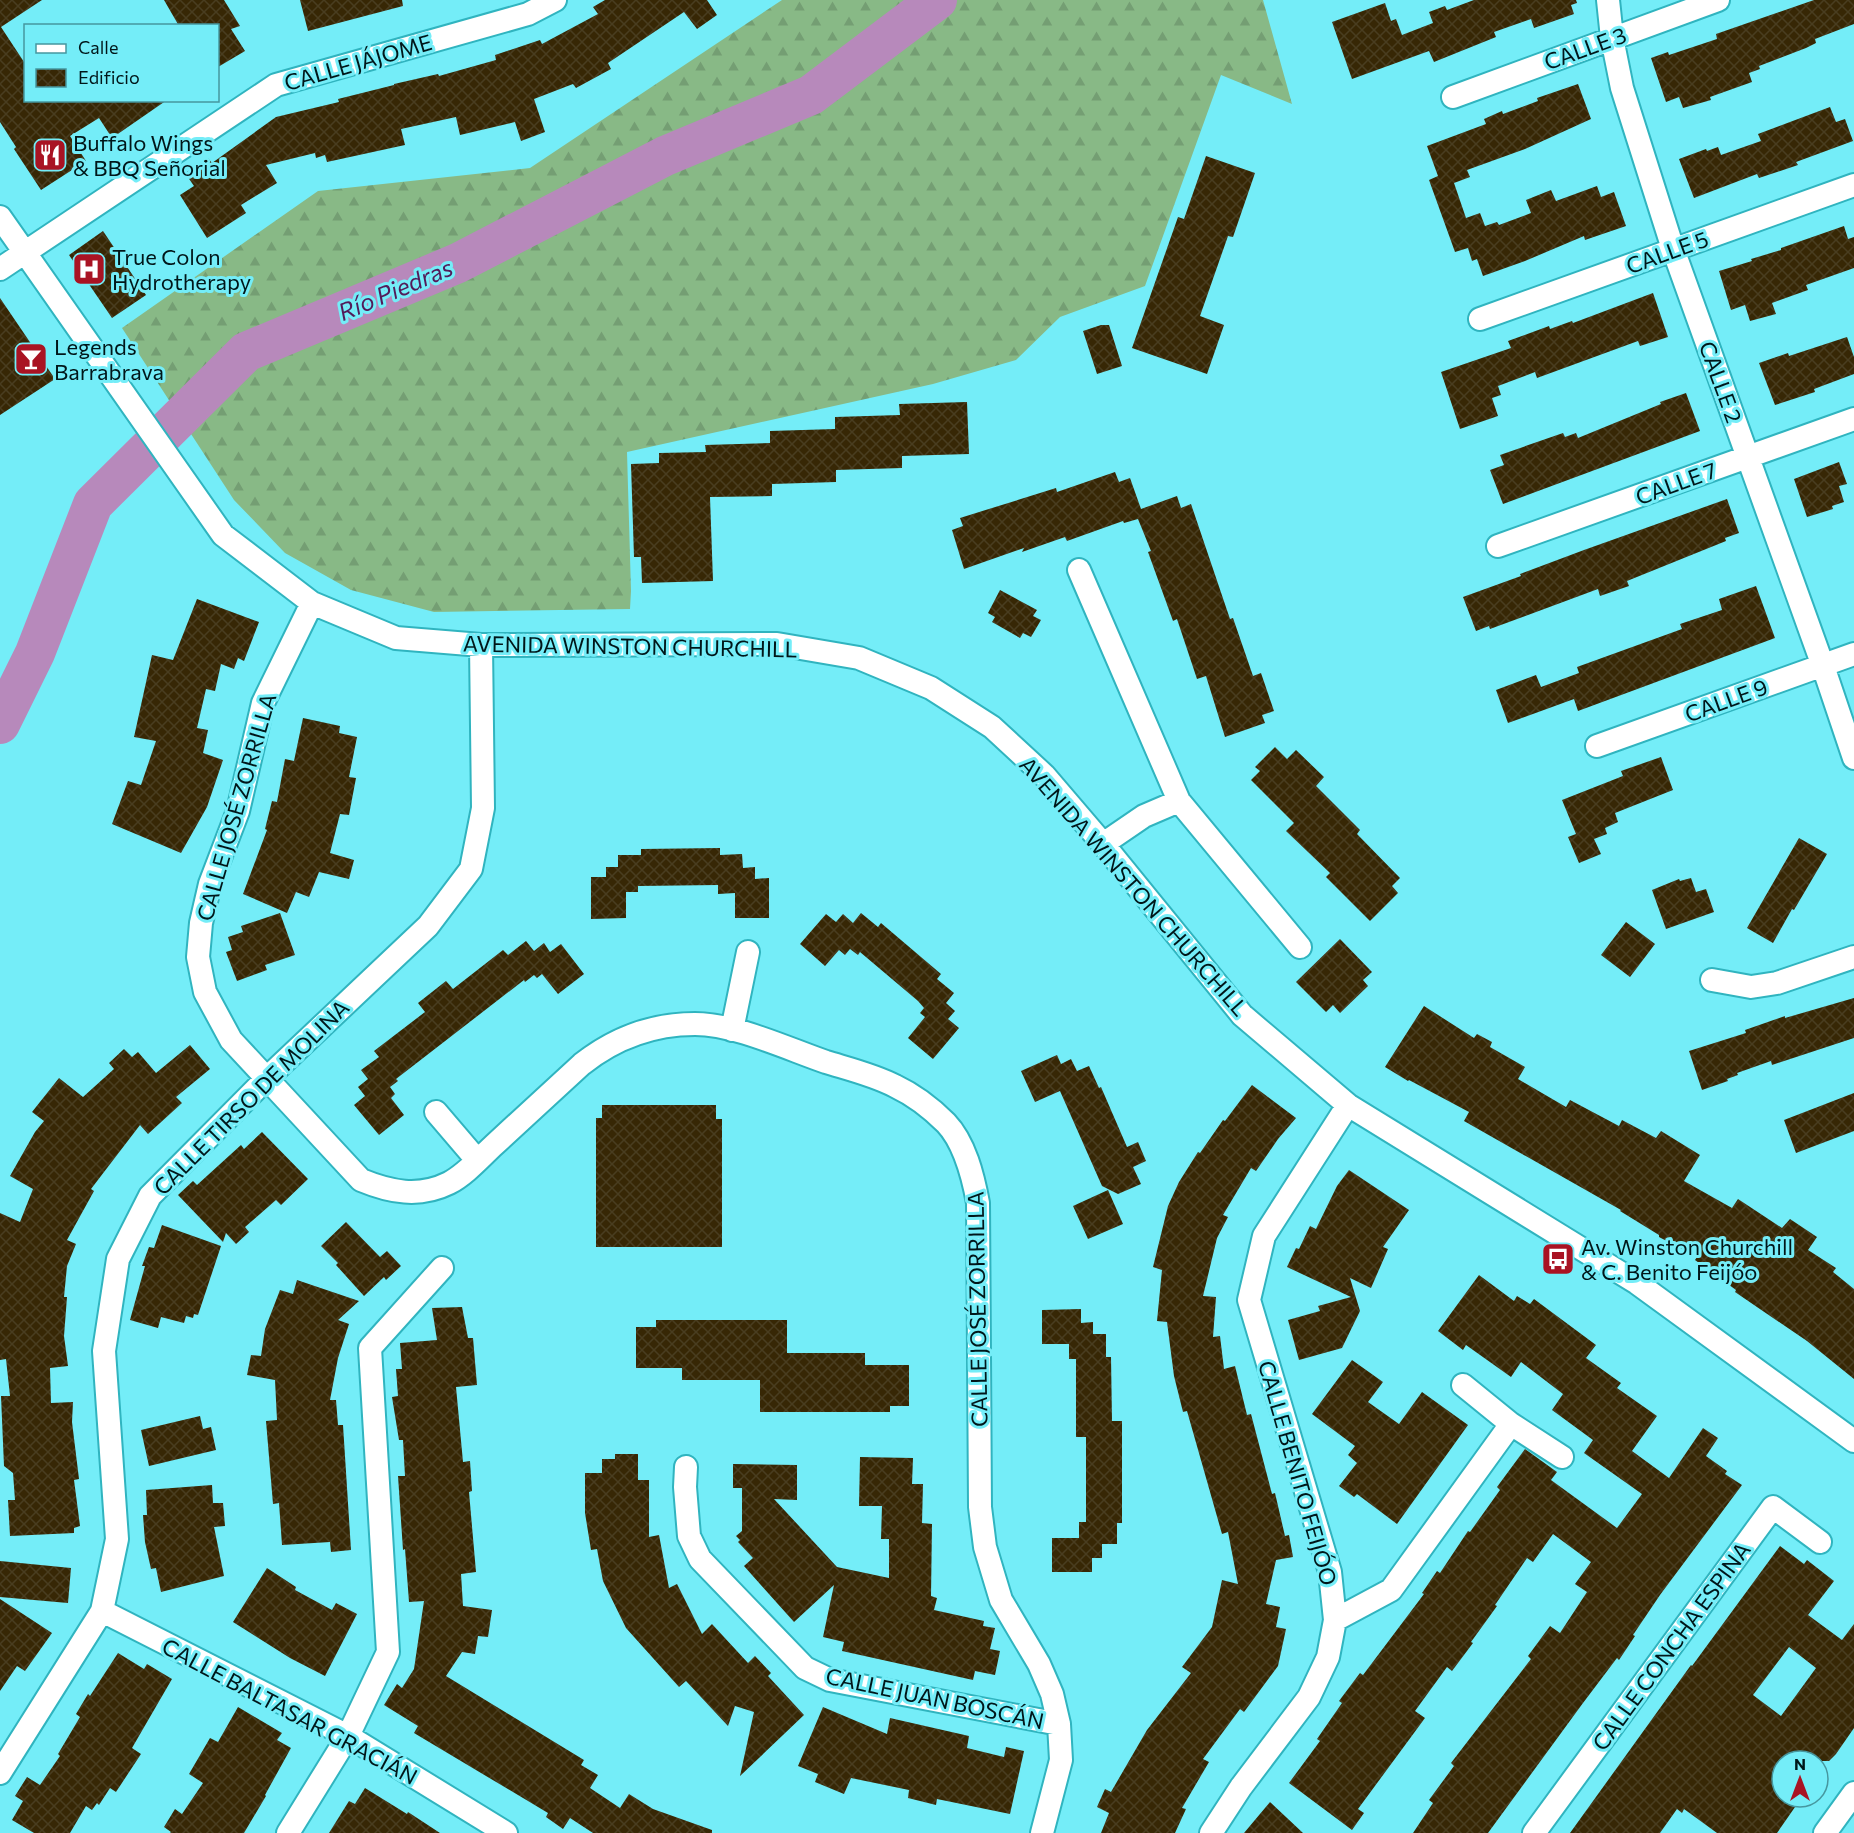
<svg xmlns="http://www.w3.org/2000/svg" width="1854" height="1833" font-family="Commissioner,sans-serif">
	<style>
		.forest { fill: url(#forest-firs) }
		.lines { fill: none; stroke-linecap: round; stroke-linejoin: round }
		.river { stroke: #b789bb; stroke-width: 40 }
		.building { fill: url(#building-cross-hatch); fill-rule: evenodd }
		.street-casing { stroke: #30b4bf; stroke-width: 26 }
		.street { stroke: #fff; stroke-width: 22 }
		.labels { text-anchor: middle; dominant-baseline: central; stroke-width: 6; stroke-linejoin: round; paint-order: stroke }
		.street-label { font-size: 22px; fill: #001619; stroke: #74edf8 }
		.poi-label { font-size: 22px; fill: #001619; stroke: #74edf8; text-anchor: start }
		.water-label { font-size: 24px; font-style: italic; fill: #531b59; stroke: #74edf8 }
	</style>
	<defs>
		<pattern id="forest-firs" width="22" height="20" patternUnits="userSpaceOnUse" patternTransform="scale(1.5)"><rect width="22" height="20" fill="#88b986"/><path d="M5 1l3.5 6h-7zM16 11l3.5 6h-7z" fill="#749e73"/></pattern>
		<pattern id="building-cross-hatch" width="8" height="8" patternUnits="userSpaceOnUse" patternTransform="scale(1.5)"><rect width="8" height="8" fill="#372705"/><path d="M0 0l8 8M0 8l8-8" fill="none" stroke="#493d20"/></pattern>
	</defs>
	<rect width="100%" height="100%" fill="#74edf8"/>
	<path class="forest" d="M782 0H1263L1292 104 1221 75 1145 286 1060 317 1016 360 933 384 627 452 631 591 630 609 434 612 351 590 285 553 234 500 122 328 318 191 530 168Z"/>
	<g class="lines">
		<path class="river" d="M0 724 35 653 93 504 246 352 458 263 665 156 811 95 937 0"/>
	</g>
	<path class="building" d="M0 0H42L1 27 26 65V100H167L112 138 99 118 70 136 86 161 41 190 14 149 16 147 0 122Z
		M164 0H224L240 26 231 29 245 51 218 67V26H179Z
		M300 0H402L403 6 308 31Z
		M605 0H707L717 15 697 29 684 12 608 63 611 69 576 88 573 84 534 99 545 132 521 141 515 122 460 135 456 117 401 129 405 145 327 162 325 155 316 158 315 153 266 165 277 183 241 205 246 213 207 238 180 195 194 186 185 173 208 158 212 163 276 117 339 102 338 99 394 85V84L438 74 439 76 496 60 495 55 540 40 542 44 598 14 593 7Z
		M1474 0H1576L1577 3 1571 5 1574 14 1534 28 1531 19 1494 32 1496 37 1434 62 1429 51 1352 79 1332 22 1385 3 1391 21 1396 19 1402 35 1433 23 1429 12 1445 6 1447 10Z
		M1814 0H1854V24L1815 39 1816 43 1806 48 1759 66 1760 69 1749 73 1752 82 1710 97 1711 100 1683 108 1679 97 1666 102 1651 58 1668 52 1669 55 1717 39 1716 34Z
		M1578 84 1591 119 1525 149 1467 170 1470 177 1454 183 1466 218 1480 213 1485 226 1497 222 1499 225 1531 213 1526 200 1551 190 1556 201 1597 186 1601 197 1614 192 1626 226 1585 240 1584 236 1525 261 1483 276 1477 259 1472 261 1468 248 1455 252 1429 180 1438 176 1427 146 1486 124 1484 119 1502 111 1503 114 1538 101 1537 98Z
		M1830 107 1836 122 1845 119 1853 141 1796 162 1798 165 1759 178 1757 174 1694 198 1679 159 1706 149 1707 151 1718 147 1721 155 1761 141 1758 134Z
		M1206 156 1255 173 1233 237 1228 236 1200 316 1224 325 1207 374 1132 348 1178 217 1184 219Z
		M1844 226 1848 239 1854 237V268L1806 285 1808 290 1772 303 1776 314 1750 321 1745 305 1731 310 1719 271 1752 261 1751 259 1781 250V248Z
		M103 231 146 295 112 318 69 255Z
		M1653 293 1668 337 1640 346 1638 341 1537 378 1535 372 1498 386 1501 395 1492 398 1498 416 1460 429 1441 372 1511 348 1508 341 1549 326 1550 329 1572 321 1573 323Z
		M0 298 55 379 0 415Z
		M1101 325H1109L1122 366 1097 374 1083 331Z
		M1847 337 1854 357V374L1814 389 1815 392 1775 405 1759 363 1788 353 1789 356Z
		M1686 393 1700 431 1503 504 1490 470 1504 465 1500 455 1563 433 1565 437 1576 433 1578 438 1661 404 1660 402Z
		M967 402 969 454 902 456V468L836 470V482L772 484V496L710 497 713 581 642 583 641 557H634L631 464 659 463V453L706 452 705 445 770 443V431L835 429V417L900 415 899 404Z
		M1839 462 1847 484 1839 486 1844 502 1832 506 1833 509 1807 517 1794 479Z
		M1115 472 1119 482 1130 478 1141 509 1177 496 1181 508 1191 504 1230 619 1233 618 1253 676 1261 673 1274 711 1262 715 1265 723 1225 737 1206 676 1197 679 1177 619 1173 621 1148 552 1151 551 1138 519 1124 523 1123 521 1067 541 1065 537 1022 552 1024 548 964 569 952 530 963 526 960 518 1056 488 1057 492Z
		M1727 499 1739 533 1725 538 1726 541 1627 581 1629 586 1600 596 1598 589 1490 629 1489 626 1476 631 1463 597 1521 576 1520 574 1584 550Z
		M1756 586 1775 638 1578 711 1574 699 1508 723 1496 690 1536 675 1541 687 1579 673 1577 667 1682 629 1680 624 1722 610 1719 599Z
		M1000 590 1037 610 1033 616 1041 620 1031 637 1023 633 1020 638 992 622 995 617 988 613Z
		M197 599 259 622 244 661 238 658 234 669 221 664 215 691 206 689 197 728 208 730 203 753 223 760 207 807 181 853 112 824 128 781 141 785 156 741 134 737 152 655 173 660Z
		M303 718 340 726 339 733 357 737 349 777 356 778 349 815 340 814 330 853 354 860 349 879 319 872 309 897 296 892 287 913 243 894 267 830 265 829 272 801 277 802 285 759 294 761Z
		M1275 747 1287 759 1296 750 1324 777 1316 786 1360 830 1357 834 1400 878 1392 886 1398 893 1370 921 1326 877 1330 873 1286 831 1294 823 1251 780 1260 771 1255 767Z
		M1661 757 1673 790 1615 813 1618 822 1605 828 1607 834 1594 839 1601 854 1579 863 1568 837 1576 834 1562 800 1623 776 1621 771Z
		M1799 838 1827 854 1794 910 1792 909 1773 943 1747 928Z
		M720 848V855L742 854 743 868 755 867V879L769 878V918H735V893L718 894V885L638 886V892H626V918L591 919V877H606V867H618V855H641V849Z
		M1691 878 1696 892 1706 889 1714 912 1666 929 1652 890 1679 879 1680 881Z
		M280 913 295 955 265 965 267 970 237 981 226 952 232 950 228 937 243 932 241 926Z
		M861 913 878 927 881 923 941 974 937 979 954 993 946 1003 955 1011 948 1019 959 1028 933 1059 908 1038 925 1017 920 1013 924 1008 918 1001 860 952 858 955 850 949 845 955 839 950 825 966 800 944 826 914 836 922 843 914 853 923Z
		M1626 922 1655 944 1630 977 1601 955Z
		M1340 939 1372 972 1363 980 1368 986 1340 1013 1333 1005 1326 1012 1296 982Z
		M526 941 534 951 544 943 550 952 561 944 584 974 558 994 542 974 537 978 534 975 525 982 524 980 396 1079 398 1081 390 1087 395 1094 391 1098 404 1115 379 1135 354 1105 365 1096 358 1087 368 1079 361 1070 379 1057 374 1051 425 1012 418 1003 446 981 453 989 503 950 508 955Z
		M1854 998V1038L1772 1065 1771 1061 1737 1073 1738 1075 1727 1079 1728 1081 1702 1090 1689 1051 1746 1033 1745 1030 1785 1016V1018Z
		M1424 1006 1474 1038 1477 1034 1492 1042 1490 1047 1525 1067 1518 1079 1566 1107 1570 1100 1619 1126 1622 1120 1656 1138 1661 1131 1700 1155 1684 1181 1732 1208 1738 1199 1782 1228 1790 1219 1817 1237 1808 1250 1836 1268 1833 1272 1854 1289V1379L1807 1341 1735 1292 1736 1290 1695 1260 1697 1257 1659 1237V1235L1620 1211 1621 1210 1464 1121 1469 1112 1409 1080 1408 1081 1385 1067Z
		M190 1045 210 1069 176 1097 182 1103 148 1134 140 1125 91 1189 94 1191 67 1240 76 1244 67 1266 64 1297H67L64 1336 68 1366 50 1368 51 1403 73 1402 72 1422 79 1479 74 1480 80 1526 74 1528V1533L10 1536 8 1500H15L13 1473 4 1466 1 1396H10L6 1359 0 1360V1213L20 1222 33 1189 10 1176 35 1132 44 1121 32 1112 59 1078 83 1097 114 1069 109 1063 124 1049 132 1057 138 1052 156 1073Z
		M1057 1055 1061 1064 1071 1059 1077 1071 1089 1066 1099 1088 1101 1087 1127 1147 1138 1142 1146 1161 1133 1167 1141 1184 1118 1194 1102 1186 1060 1091 1035 1102 1021 1071Z
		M1252 1085 1296 1118 1278 1139 1256 1171 1251 1168 1223 1215 1228 1217 1217 1238 1203 1296 1216 1297 1213 1337 1220 1336 1224 1369 1235 1366 1247 1415 1251 1414 1272 1494 1275 1493 1285 1536 1289 1535 1293 1557 1276 1560 1266 1604 1280 1607 1276 1627 1286 1629 1278 1666 1244 1712 1240 1709 1203 1759 1209 1762 1182 1808 1186 1809 1175 1833H1101L1109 1813 1097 1807 1105 1789 1111 1792 1147 1730 1191 1673 1182 1667 1212 1627 1222 1580 1238 1584 1228 1532 1222 1534 1187 1411 1183 1412 1174 1376 1167 1322 1157 1321 1162 1270 1153 1267 1168 1206 1179 1182 1198 1152 1200 1153 1223 1120 1225 1121Z
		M1854 1093V1131L1796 1153 1784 1120Z
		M602 1105H716V1119H722V1247H596V1118H602Z
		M262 1132 308 1179 281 1205 276 1200 245 1227 249 1232 236 1244 226 1233 223 1242 178 1195 193 1181 197 1185 241 1145 244 1149Z
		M1349 1170 1409 1210 1383 1247 1388 1249 1371 1288 1350 1278 1360 1311 1342 1348 1299 1360 1288 1320 1320 1311 1318 1306 1351 1297 1287 1267 1296 1248 1299 1249 1310 1226 1316 1229 1337 1186Z
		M1108 1190 1123 1224 1088 1239 1073 1206Z
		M346 1222 380 1257 387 1251 401 1266 386 1280 384 1277 364 1296 336 1265 338 1263 321 1246Z
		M162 1225 221 1246 198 1315 194 1314 193 1318 186 1316 184 1323 161 1317 158 1328 130 1320 145 1266H142L149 1247 154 1248Z
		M1479 1275 1514 1301 1517 1296 1530 1304 1534 1299 1596 1345 1586 1358 1621 1383 1617 1388 1657 1416 1632 1451 1669 1478 1703 1428 1718 1438 1706 1456 1727 1471 1725 1474 1742 1485 1660 1595 1633 1635 1635 1636 1619 1660 1617 1658 1583 1703 1488 1833H1413L1433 1803 1429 1800 1454 1766 1451 1763 1531 1659 1528 1656 1550 1626 1560 1633 1587 1592 1575 1584 1591 1562 1553 1534 1533 1562 1527 1558 1495 1605 1497 1606 1471 1642 1473 1643 1452 1671 1447 1667 1415 1711 1425 1718 1358 1809 1364 1813 1352 1830 1289 1783 1320 1741 1317 1739 1342 1703 1339 1701 1360 1673 1363 1675 1424 1594 1422 1593 1437 1571 1440 1573 1468 1531 1470 1532 1500 1490 1497 1487 1525 1449 1557 1472 1551 1480 1617 1528 1642 1494 1584 1453 1593 1440 1552 1410 1563 1394 1521 1362 1511 1377 1466 1345 1463 1350 1438 1331Z
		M297 1280 359 1301 338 1320 349 1324 338 1358 330 1400H336L338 1425H343L351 1550 331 1552 330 1542 282 1545 279 1503 273 1504 266 1421 277 1420 275 1380 247 1375 251 1355 261 1356 265 1329 280 1290 293 1294Z
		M462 1307 468 1338H473L477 1385 456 1387 463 1462 470 1461 472 1491 469 1492 476 1572 461 1574 463 1606 492 1610 488 1637 478 1636 475 1654 462 1652 446 1676 584 1760 581 1765 598 1775 590 1788 620 1808 629 1794 653 1809 712 1830V1833H593L570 1818 563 1829 546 1817 548 1813 414 1733 418 1726 384 1705 397 1684 402 1688 414 1669 424 1601 409 1602 405 1549 403 1550 398 1476H405L403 1440H399L392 1397 398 1396 396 1369H402L400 1343 437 1340 432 1308Z
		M1081 1309V1323L1093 1322V1334H1106V1357H1111L1112 1421H1122V1523H1117V1544H1102V1558H1092V1572H1052V1538H1079V1522H1086V1437H1076V1359H1069V1344H1042V1310Z
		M656 1320H787V1353H865V1365H909V1406H890V1412H760V1380H682V1368H636V1327H656Z
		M1352 1360 1383 1382 1368 1402 1399 1424 1422 1392 1468 1425 1397 1524 1357 1494 1354 1497 1339 1486 1357 1463 1348 1455 1355 1446 1312 1414Z
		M200 1416 203 1429 211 1427 216 1450 149 1466 141 1430Z
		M615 1454H638V1480H649V1537L659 1535 669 1588 677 1584 702 1634 712 1624 748 1663 755 1656 771 1673 768 1676 804 1715 740 1776 754 1712 735 1706 728 1726 686 1681 679 1687 626 1628 603 1581 597 1549 591 1550 585 1513V1473H602V1459H615Z
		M860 1457 913 1458 912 1484H923L922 1523 932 1524 931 1596 937 1598 934 1610 984 1621 983 1626 995 1628 990 1649 1000 1651 995 1675 975 1671 973 1680 842 1651 844 1642 823 1637 834 1585 794 1622 744 1566 753 1558 738 1542 740 1540 736 1536 742 1531V1488H733V1464L797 1465V1500L774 1499 837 1567 889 1578V1539H881L882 1506H859Z
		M212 1485 213 1503H223L225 1526 214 1527 224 1576 161 1592 156 1568 151 1569 145 1542 143 1515H147L146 1490Z
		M1780 1546 1804 1564 1807 1560 1834 1581 1808 1615 1842 1640 1854 1624V1728L1836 1754 1829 1761H1782V1797H1802L1777 1833H1717L1684 1809 1682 1813 1677 1809 1660 1833H1570L1691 1665 1692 1666ZM1789 1647 1816 1668 1781 1716 1753 1695Z
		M0 1561 71 1568 68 1603 0 1597Z
		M267 1568 296 1587 295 1590 332 1610 336 1603 357 1614 325 1676 290 1658 233 1622Z
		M0 1599 52 1633 25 1671 17 1666 0 1691Z
		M118 1653 144 1669 147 1664 172 1679 132 1748 141 1754 116 1792 110 1788 99 1805 97 1803 92 1810 86 1806 70 1833H34L12 1820 23 1801 15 1796 27 1777 40 1785 60 1756 58 1754 80 1717 76 1714 88 1694 90 1696Z
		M238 1707 282 1733 277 1740 291 1748 265 1795 266 1796 244 1833H170L171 1832 164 1827 175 1809 182 1814 203 1783 189 1774 210 1738 218 1742Z
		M823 1707 887 1734 890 1718 969 1736 967 1748 1004 1757 1006 1747 1024 1751 1010 1814 937 1799 936 1805 908 1798 909 1790 851 1778 844 1794 815 1782 818 1774 798 1766Z
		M365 1788 407 1814 408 1812 440 1833H329L349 1801 355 1804Z
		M1270 1802 1303 1833H1244Z"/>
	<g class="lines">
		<g class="street-casing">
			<path id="street" d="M1608 0 1612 38 1622 88 1673 249 1823 666 1854 758
				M1453 97 1718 0
				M0 217 223 535 312 603 396 638 481 645 777 644 859 658 931 688 992 727 1044 775 1103 844 1242 1015 1348 1105 1637 1283 1854 1441
				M0 269 276 85 528 14 555 0
				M1480 319 1854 185
				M1498 546 1854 419
				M1079 570 1179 801 1300 947
				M312 603 263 703 238 811 210 884 201 923 198 957 205 992 231 1040 361 1180C390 1192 419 1198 449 1183 465 1175 481 1157 494 1145 523 1118 553 1091 582 1064 615 1038 653 1024 695 1024 735 1024 788 1049 826 1062 849 1069 874 1075 895 1086 914 1095 931 1108 946 1123 965 1143 973 1176 978 1203L980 1507 985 1547 1001 1600 1039 1664 1052 1694 1059 1724 1061 1760 1042 1833
				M1597 746 1854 654
				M1103 844 1144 816 1179 801
				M1712 980 1751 987 1777 983 1854 957
				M732 1030 748 952
				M436 1112 477 1160
				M1463 1385 1511 1424 1562 1457
				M686 1467 685 1487 689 1536 700 1559 805 1668 830 1680 1059 1724
				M102 1611 348 1736 506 1833
				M1335 1620 1391 1590 1511 1424
				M0 1773 102 1611 117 1539 104 1351 118 1259 150 1196 267 1078 428 926 471 869 483 808 481 645
				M288 1833 348 1736 388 1652 370 1348 442 1268
				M1211 1833 1241 1787 1309 1697 1328 1657 1335 1620 1330 1572 1249 1300 1264 1236 1348 1105
				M1534 1833 1773 1507 1820 1542
				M1825 1833 1854 1793"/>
		</g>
		<use href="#street" class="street"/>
	</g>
	<defs>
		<g id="restaurant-square" transform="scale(1.725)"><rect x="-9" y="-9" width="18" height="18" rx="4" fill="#a91323" stroke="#74edf8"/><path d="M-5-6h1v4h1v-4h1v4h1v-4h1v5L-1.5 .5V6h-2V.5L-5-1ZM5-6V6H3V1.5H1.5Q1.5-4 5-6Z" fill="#fff"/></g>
		<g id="hospital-square" transform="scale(1.725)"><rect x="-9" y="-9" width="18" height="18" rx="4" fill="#a91323" stroke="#74edf8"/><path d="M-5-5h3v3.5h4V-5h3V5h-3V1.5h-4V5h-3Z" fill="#fff"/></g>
		<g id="bar-square" transform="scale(1.725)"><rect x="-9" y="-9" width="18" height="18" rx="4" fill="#a91323" stroke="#74edf8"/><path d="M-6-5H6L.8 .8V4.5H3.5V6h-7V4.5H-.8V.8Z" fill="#fff"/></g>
		<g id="bus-square" transform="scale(1.725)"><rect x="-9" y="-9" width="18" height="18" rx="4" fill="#a91323" stroke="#74edf8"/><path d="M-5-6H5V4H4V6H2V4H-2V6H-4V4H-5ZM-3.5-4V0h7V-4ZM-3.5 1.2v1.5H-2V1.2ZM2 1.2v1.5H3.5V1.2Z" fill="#fff"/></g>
	</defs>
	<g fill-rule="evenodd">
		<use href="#restaurant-square" x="50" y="155"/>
		<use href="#hospital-square" x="89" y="269"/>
		<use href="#bar-square" x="31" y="359"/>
		<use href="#bus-square" x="1558" y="1259"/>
	</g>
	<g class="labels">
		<g class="street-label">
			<text transform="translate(1585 48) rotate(-20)">CALLE 3</text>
			<text transform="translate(358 62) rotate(-16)">CALLE JÁJOME</text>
			<text transform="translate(1667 252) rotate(-20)">CALLE 5</text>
			<text transform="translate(1721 382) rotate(70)">CALLE 2</text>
			<text transform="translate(1676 483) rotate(-20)">CALLE 7</text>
			<text transform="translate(630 646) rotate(1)">AVENIDA WINSTON CHURCHILL</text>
			<text transform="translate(1726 700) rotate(-20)">CALLE 9</text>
			<text transform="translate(236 807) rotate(-74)">CALLE JOSÉ ZORRILLA</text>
			<text transform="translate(1134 886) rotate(49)">AVENIDA WINSTON CHURCHILL</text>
			<text transform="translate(251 1097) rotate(-45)">CALLE TIRSO DE MOLINA</text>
			<text transform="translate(977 1309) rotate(-91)">CALLE JOSÉ ZORRILLA</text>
			<text transform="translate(1298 1473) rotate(74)">CALLE BENITO FEIJÓO</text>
			<text transform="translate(1671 1646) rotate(-54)">CALLE CONCHA ESPINA</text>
			<text transform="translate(935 1698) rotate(12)">CALLE JUAN BOSCÁN</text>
			<text transform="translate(290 1711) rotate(28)">CALLE BALTASAR GRACIÁN</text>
		</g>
		<g class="poi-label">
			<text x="73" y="142">Buffalo Wings<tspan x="73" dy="25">&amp; BBQ Señorial</tspan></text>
			<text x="112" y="256">True Colon<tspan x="112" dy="25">Hydrotherapy</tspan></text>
			<text x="54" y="346">Legends<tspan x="54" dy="25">Barrabrava</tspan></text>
			<text x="1581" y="1246">Av. Winston Churchill<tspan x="1581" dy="25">&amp; C. Benito Feijóo</tspan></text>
		</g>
		<g class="water-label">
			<text transform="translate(395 289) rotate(-23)">Río Piedras</text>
		</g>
	</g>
	<rect x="24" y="24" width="195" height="78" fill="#74edf8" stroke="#46979f" stroke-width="1.5"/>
	<rect x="36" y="44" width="30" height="9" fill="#ffffff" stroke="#46979f" stroke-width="1.5"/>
	<text x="78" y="54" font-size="18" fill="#001619">Calle</text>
	<rect x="36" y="69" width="30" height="18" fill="url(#building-cross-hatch)" stroke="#46979f" stroke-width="1.5"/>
	<text x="78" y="84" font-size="18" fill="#001619">Edificio</text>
	<g transform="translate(1800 1779)"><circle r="28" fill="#74edf8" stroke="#46979f" stroke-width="1.5"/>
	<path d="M0-4.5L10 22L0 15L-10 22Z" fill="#a91323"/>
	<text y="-9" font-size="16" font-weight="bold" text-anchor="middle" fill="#001619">N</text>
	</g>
</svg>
